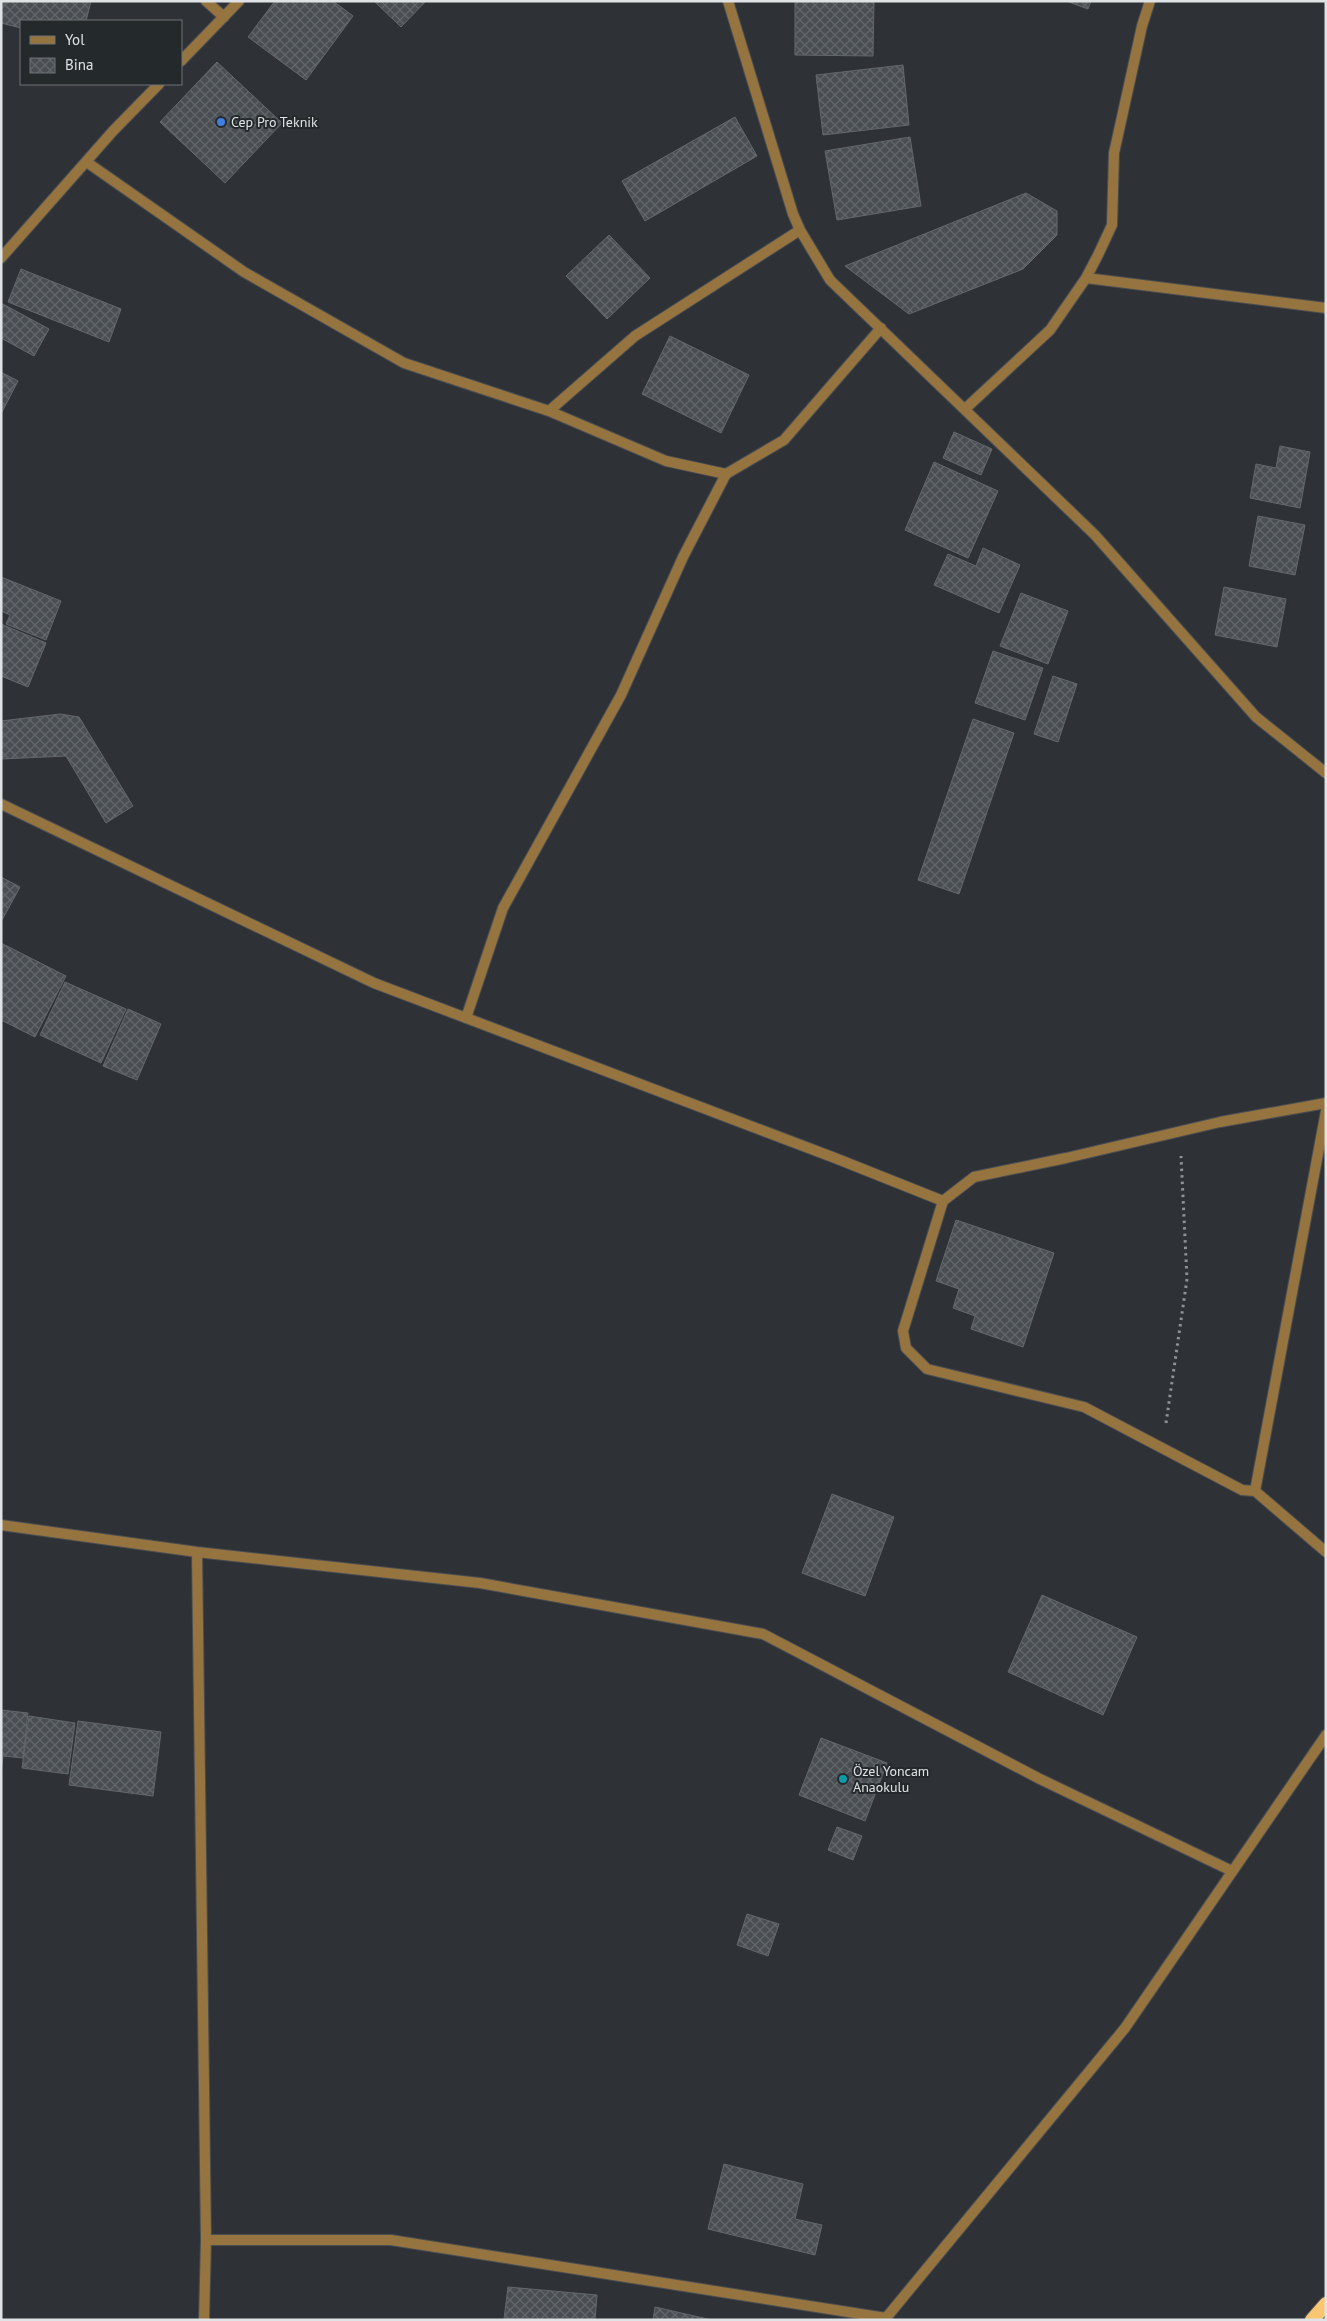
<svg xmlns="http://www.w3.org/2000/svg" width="1327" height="2321" font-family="'PT Sans',sans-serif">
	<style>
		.building { fill: url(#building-cross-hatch); stroke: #63686c }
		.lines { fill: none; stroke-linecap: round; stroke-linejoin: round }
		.service-casing { stroke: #4a4e52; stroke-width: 12 }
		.minor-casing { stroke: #4a4e52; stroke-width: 12 }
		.tertiary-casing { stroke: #4a4e52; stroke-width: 12 }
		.trunk-casing { stroke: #4a4e52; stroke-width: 16 }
		.path { stroke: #8e9295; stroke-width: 3; stroke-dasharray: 2.5 4; stroke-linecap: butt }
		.service { stroke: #967440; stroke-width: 10 }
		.minor { stroke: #967440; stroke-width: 10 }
		.tertiary { stroke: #967440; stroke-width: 10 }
		.trunk { stroke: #fbc672; stroke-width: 14 }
		.shop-dot { fill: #3f7fe0; stroke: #24292c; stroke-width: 2 }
		.culture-dot { fill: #0f9aa8; stroke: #24292c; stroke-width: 2 }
		.labels { text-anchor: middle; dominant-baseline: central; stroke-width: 4; stroke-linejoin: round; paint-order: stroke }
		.poi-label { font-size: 14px; fill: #e0e3e5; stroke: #24292c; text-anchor: start }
	</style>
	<defs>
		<pattern id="building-cross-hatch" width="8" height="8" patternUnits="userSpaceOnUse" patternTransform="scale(1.25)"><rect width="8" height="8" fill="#494e52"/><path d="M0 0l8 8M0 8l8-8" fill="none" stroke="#63676b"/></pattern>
	</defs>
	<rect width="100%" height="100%" fill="#2e3236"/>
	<path class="building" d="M1 1H91L86 21H21V28L1 23Z
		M275 1H333L353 16 306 80 248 37Z
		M374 1H426L401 27Z
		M795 1H874L873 56 795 55Z
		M1066 1H1091L1088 9Z
		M217 62 282 123 225 183 160 122Z
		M903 65 909 125 823 135 816 75Z
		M735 117 757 156 645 221 622 181Z
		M910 137 921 206 837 220 825 151Z
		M1026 193 1057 211V235L1023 269 909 314 845 266Z
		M609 235 650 278 607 319 566 276Z
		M21 269 121 309 109 342 8 302Z
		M1 303 49 329 34 356 1 338Z
		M670 336 749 375 721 433 642 394Z
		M1 372 18 381 1 414Z
		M954 432 992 449 981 475 943 458Z
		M1280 446 1310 452 1300 508 1250 498 1256 464 1276 468Z
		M934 462 998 491 968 558 905 530Z
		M1258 516 1305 525 1295 575 1249 566Z
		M983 548 1020 565 999 613 934 585 948 554 976 566Z
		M1 577 61 601 46 640 6 624 10 615 1 611Z
		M1224 587 1286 599 1277 647 1215 635Z
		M1021 593 1068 611 1048 664 1000 646Z
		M1 624 46 643 28 687 1 676Z
		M993 651 1043 668 1025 720 975 703Z
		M1053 676 1077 684 1058 742 1034 734Z
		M60 714 79 717 133 806 106 823 66 756 1 759V721Z
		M973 719 1014 733 959 894 918 880Z
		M1 877 20 887 1 922Z
		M1 943 66 976 35 1037 1 1020Z
		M65 982 126 1009 101 1063 40 1035Z
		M128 1009 161 1024 137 1080 103 1066Z
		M956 1220 1054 1253 1023 1347 971 1329 975 1316 953 1308 959 1289 936 1281Z
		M832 1494 894 1517 865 1596 802 1573Z
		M1042 1595 1137 1637 1103 1715 1008 1672Z
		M1 1710 28 1713 23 1758 3 1756 1 1775Z
		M29 1716 75 1723 68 1774 22 1768Z
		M78 1721 161 1732 153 1796 69 1785Z
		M821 1738 887 1763 865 1821 799 1795Z
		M837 1827 862 1836 853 1860 828 1850Z
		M747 1914 779 1924 768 1956 737 1945Z
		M724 2164 803 2184 795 2219 822 2225 815 2255 708 2229Z
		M508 2287 597 2295 595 2320 504 2319Z
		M655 2307 712 2320H653Z"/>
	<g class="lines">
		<g class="service-casing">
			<path id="service" d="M466 1018 503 908 621 695 683 557 726 474"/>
		</g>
		<g class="minor-casing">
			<path id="minor" d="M206 1 224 17
				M728 1 793 214 800 230 830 280 1095 535 1256 717 1326 773
				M88 163 244 272 404 363 549 411 666 461 726 474 784 440 881 328
				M1086 278 1326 308
				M965 409 1050 330 1086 278 1098 255 1112 225 1114 153 1142 26 1150 1
				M549 411 635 336 800 230
				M1 804 374 983 835 1158 943 1201 974 1177 1066 1158 1220 1122 1326 1103
				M943 1201 903 1331 906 1348 927 1369 1084 1407 1242 1490 1255 1491 1326 1552
				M1255 1491 1326 1111
				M1 1525 197 1552 480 1583 763 1634 1040 1779 1232 1871
				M197 1552 206 2240 204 2320
				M206 2240H391L886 2318 1125 2028 1326 1735"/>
		</g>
		<g class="tertiary-casing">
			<path id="tertiary" d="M181 61 239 1
				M1 258 113 131 159 84"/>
		</g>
		<g class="trunk-casing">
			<path id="trunk" d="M1312 2320 1326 2304"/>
		</g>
		<path class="path" d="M1166 1423 1187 1279 1181 1156"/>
		<use href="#service" class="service"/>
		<use href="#minor" class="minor"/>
		<use href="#tertiary" class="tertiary"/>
		<use href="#trunk" class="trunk"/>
	</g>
	<circle class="shop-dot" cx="221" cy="122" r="5"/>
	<circle class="culture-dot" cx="843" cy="1779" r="5"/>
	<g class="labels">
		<g class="poi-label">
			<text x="231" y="122">Cep Pro Teknik</text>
			<text x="853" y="1771">Özel Yoncam<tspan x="853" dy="16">Anaokulu</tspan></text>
		</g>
	</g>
	<rect width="1327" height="2321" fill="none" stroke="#e0e3e5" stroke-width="5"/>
	<rect x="20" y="20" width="162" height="65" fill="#24292c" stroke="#6f7376"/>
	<rect x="30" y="36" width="25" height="8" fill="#967440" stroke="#6f7376"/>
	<text x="65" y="45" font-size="15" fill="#e0e3e5">Yol</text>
	<rect x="30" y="58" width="25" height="15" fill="url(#building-cross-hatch)" stroke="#6f7376"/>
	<text x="65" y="70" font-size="15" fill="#e0e3e5">Bina</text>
</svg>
